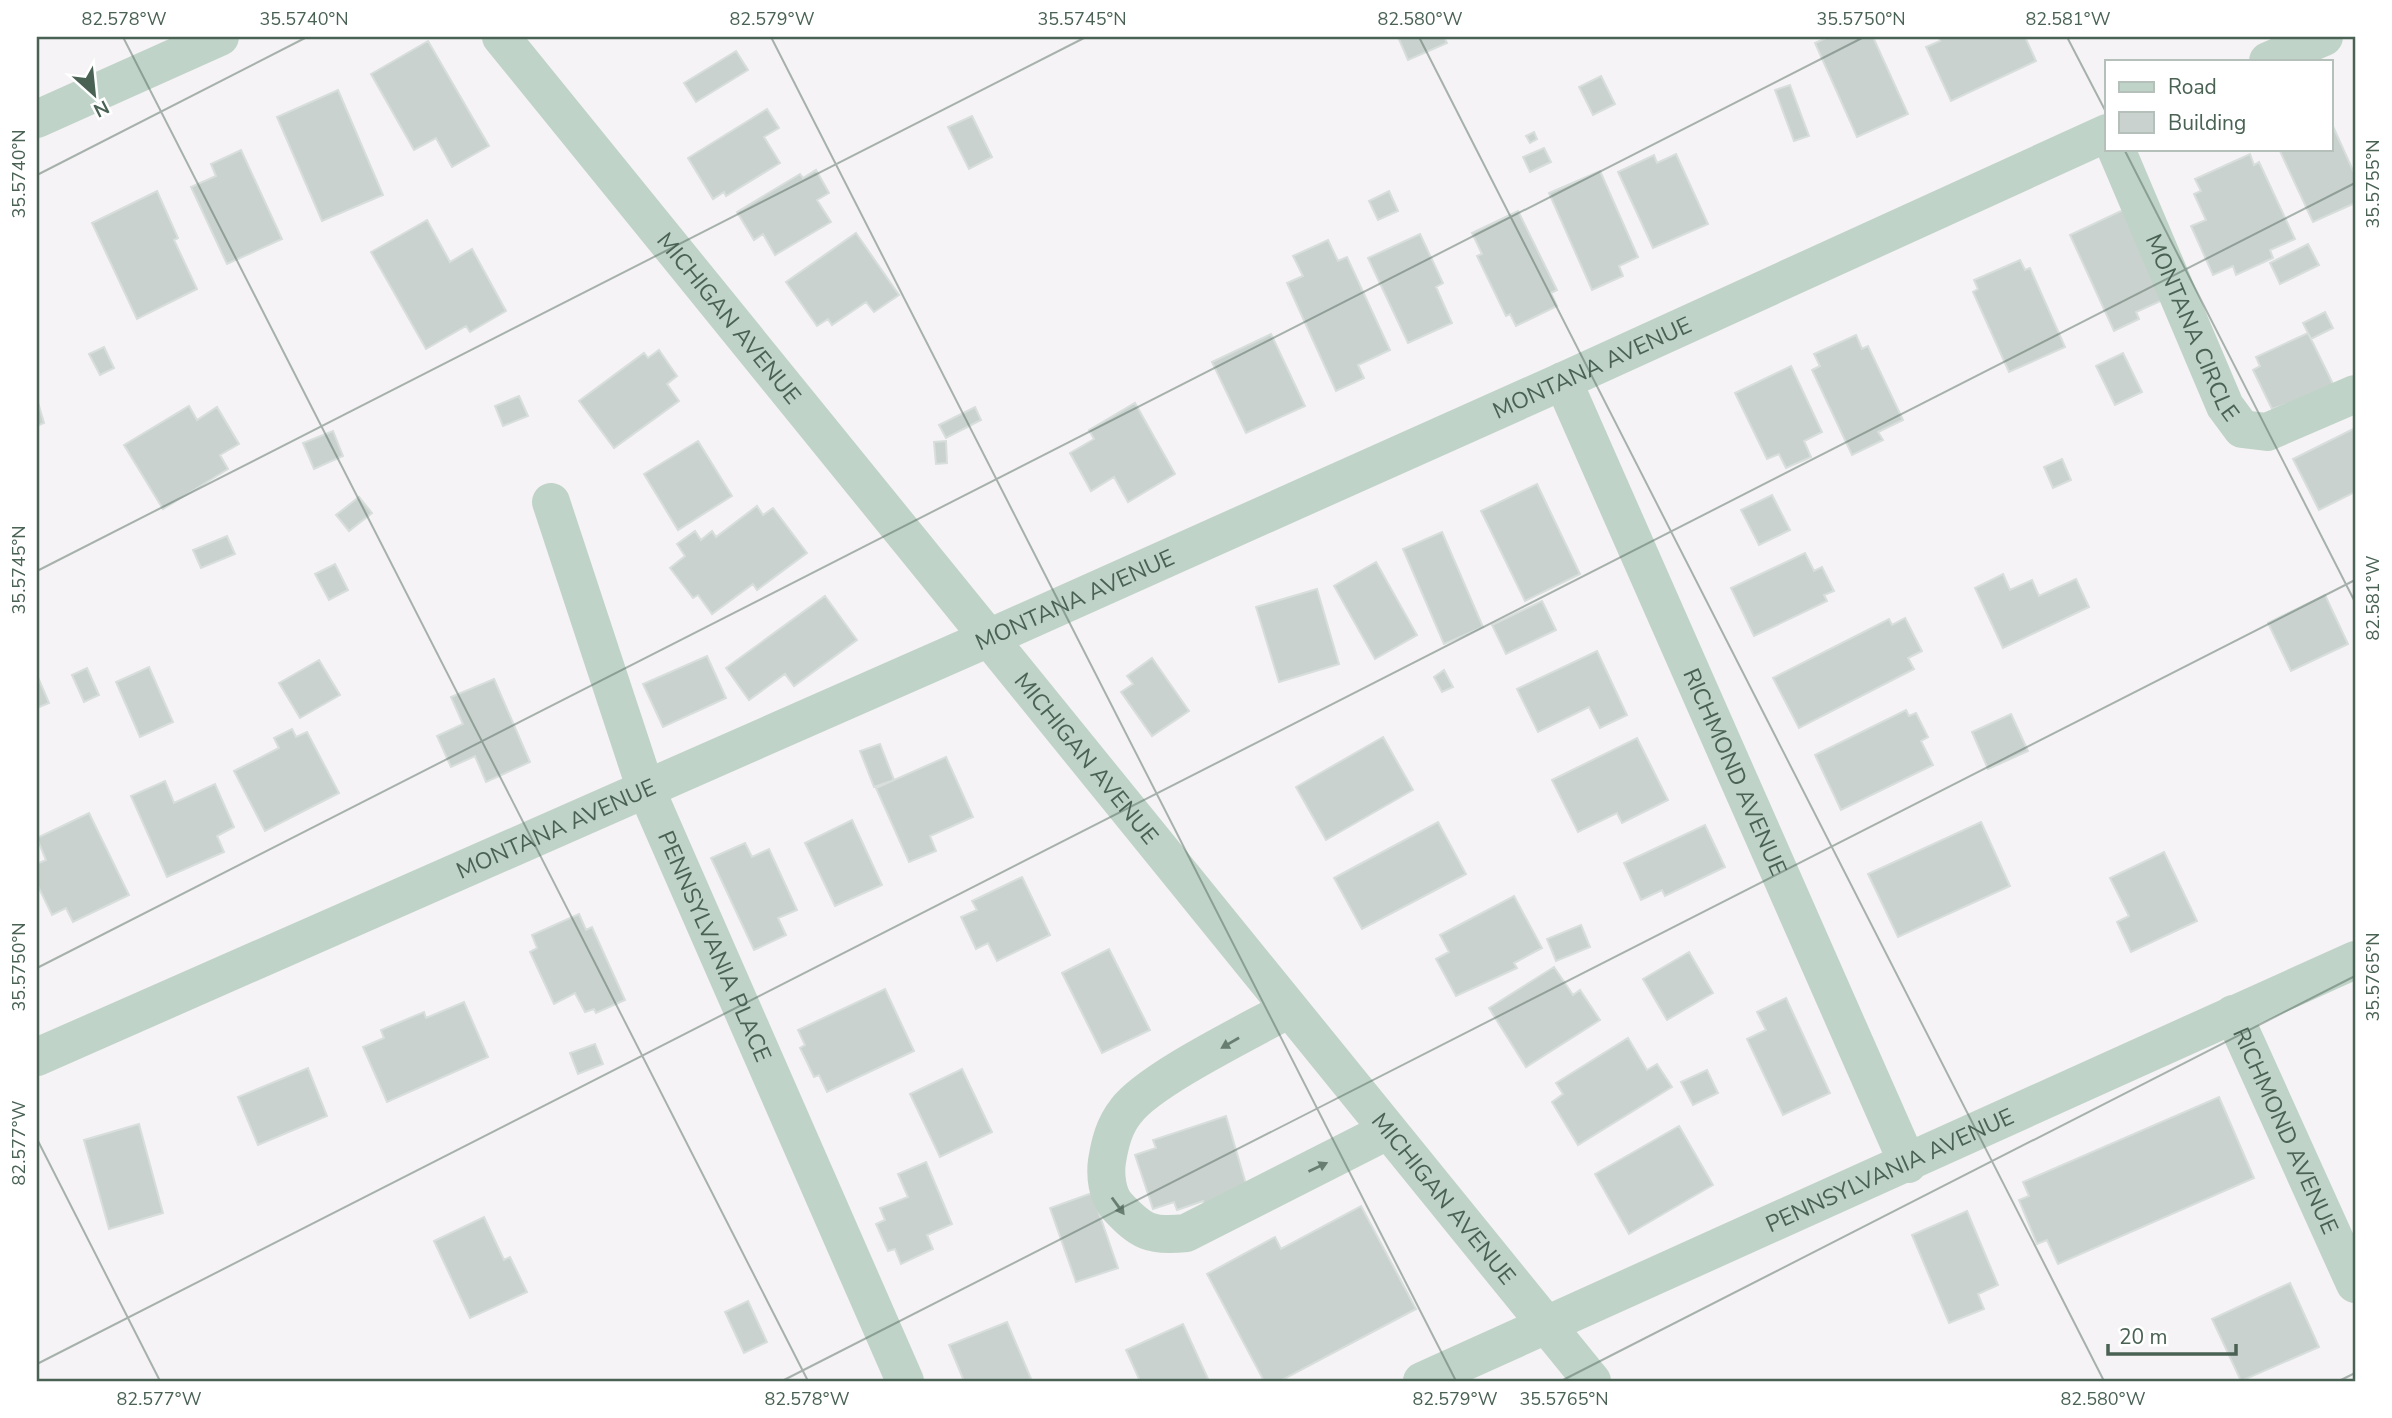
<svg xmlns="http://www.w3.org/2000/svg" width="2392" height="1418" font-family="'Nunito Sans',sans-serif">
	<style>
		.building { fill: #cad2cf; stroke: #d7dedc; stroke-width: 2 }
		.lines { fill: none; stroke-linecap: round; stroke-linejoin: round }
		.minor { stroke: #c0d3c8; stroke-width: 38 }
		.oneway { fill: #677e71 }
		.ticks { fill: none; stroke: #496254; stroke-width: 2; stroke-opacity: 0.45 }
		.labels { text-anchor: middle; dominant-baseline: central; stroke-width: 7; stroke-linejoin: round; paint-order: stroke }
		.street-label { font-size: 23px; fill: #496254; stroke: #fff }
		.neatline { fill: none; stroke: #496254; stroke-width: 2.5 }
		.ticks-label { font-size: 18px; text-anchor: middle; fill: #496254 }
	</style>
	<rect width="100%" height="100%" fill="#f5f3f5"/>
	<path class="building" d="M1398 37H1444L1447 43 1408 60Z
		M1828 37H1873L1908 114 1857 137 1815 43Z
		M1939 37H2025L2036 61 1951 101 1926 47 1940 41Z
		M428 41 489 146 452 167 436 138 414 150 371 74Z
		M736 51 748 70 696 102 684 83Z
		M1601 76 1615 104 1593 115 1579 87Z
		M1790 85 1809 136 1794 141 1775 90Z
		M338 90 383 195 322 221 277 117Z
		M767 109 779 128 764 137 780 163 726 196 724 192 713 199 688 158Z
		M972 116 992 157 969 169 948 127Z
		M2331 122 2355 175V203L2313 222 2279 149H2331Z
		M1534 132 1537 139 1530 143 1526 136Z
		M1544 148 1551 162 1530 172 1523 157Z
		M241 150 282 239 227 264 191 187 216 176 211 164Z
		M1676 154 1708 224 1653 248 1618 172 1654 155 1657 163Z
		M2250 154 2254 165 2259 162 2295 239 2270 250 2273 258 2236 275 2233 266 2213 275 2191 226 2206 220 2194 194 2201 191 2195 179Z
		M816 170 829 193 817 200 831 222 775 255 763 234 754 240 737 212 800 174 803 178Z
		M1600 171 1638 257 1619 266 1623 276 1592 290 1549 193Z
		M157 191 178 238 174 240 197 289 137 319 92 223Z
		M1389 191 1398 211 1378 220 1369 201Z
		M2123 210 2165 299 2136 312 2139 319 2114 331 2070 235Z
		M1518 211 1557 290 1551 293 1557 306 1516 326 1510 314 1506 316 1477 256 1482 254 1472 233Z
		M427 220 450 262 472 249 506 311 470 332 466 326 426 349 371 252Z
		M856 233 899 295 874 312 866 302 832 325 828 319 817 326 786 282Z
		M1420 234 1443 283 1436 287 1452 323 1408 343 1368 258Z
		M1328 240 1338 261 1347 257 1390 350 1358 365 1364 378 1336 391 1287 283 1303 276 1293 256Z
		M2308 244 2319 265 2280 284 2270 263Z
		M2020 260 2025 270 2030 268 2065 347 2009 372 1973 292 1978 289 1974 280Z
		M2325 312 2333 328 2311 339 2303 323Z
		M2308 333 2335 388 2272 409 2253 370 2260 366 2256 357Z
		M1271 334 1305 406 1246 433 1212 362Z
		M1856 335 1862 349 1868 346 1903 420 1878 432 1883 440 1852 455 1812 370 1820 366 1814 354Z
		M104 347 114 368 100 375 89 354Z
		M659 350 677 376 667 384 679 401 614 448 579 401 644 353 648 358Z
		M2123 353 2142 392 2115 405 2096 366Z
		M1791 366 1822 432 1804 441 1811 457 1786 468 1779 454 1767 459 1735 393Z
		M519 396 528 416 503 426 495 406Z
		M37 399 44 423 37 426Z
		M1135 403 1175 474 1128 502 1114 477 1091 491 1070 453 1094 439 1089 430Z
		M189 406 197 420 217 407 239 444 220 455 228 469 163 509 124 445Z
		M975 407 981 420 946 438 939 425Z
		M2355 428V492L2319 510 2293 459Z
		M333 431 343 456 314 469 303 443Z
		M698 441 732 496 678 530 644 474Z
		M946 441 947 463 936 464 934 442Z
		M2062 459 2071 480 2053 488 2044 467Z
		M1537 484 1580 574 1525 601 1481 511Z
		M1772 495 1790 530 1759 545 1741 510Z
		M359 497 372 513 349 531 336 515Z
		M757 506 763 515 773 508 807 553 757 590 753 584 712 614 698 595 693 598 670 568 685 556 677 544 695 531 701 540 712 531 716 537Z
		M1442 532 1483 627 1444 644 1403 549Z
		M227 536 235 554 201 568 193 550Z
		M1805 553 1814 571 1822 567 1834 591 1824 595 1827 601 1754 636 1731 588Z
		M1376 562 1417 635 1375 659 1334 586Z
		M335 564 348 590 329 600 315 574Z
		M2003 574 2010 590 2032 580 2039 596 2076 579 2089 607 2003 648 1975 588Z
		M1317 589 1339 664 1279 682 1256 607Z
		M2325 595 2348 644 2291 671 2268 623Z
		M825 596 857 640 794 686 785 674 749 700 726 668Z
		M1542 601 1556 630 1506 654 1492 625Z
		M1905 618 1922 651 1908 658 1914 669 1799 728 1773 678 1889 619 1892 625Z
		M1597 651 1627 715 1600 728 1589 707 1538 732 1517 689Z
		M707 656 726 698 663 727 643 684Z
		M1152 658 1189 711 1152 736 1121 692 1133 684 1127 676Z
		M319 660 340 695 300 718 279 683Z
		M149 667 173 722 140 737 116 682Z
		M87 668 99 695 84 702 72 675Z
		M1444 670 1453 687 1442 692 1434 677Z
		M37 675 49 703 37 708Z
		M494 679 530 762 486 782 475 756 451 767 437 736 463 724 451 697Z
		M1906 710 1909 716 1916 713 1928 737 1921 741 1933 765 1841 810 1815 755Z
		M2011 714 2028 751 1988 769 1972 732Z
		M292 729 296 737 307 732 339 793 265 831 234 771 279 748 274 738Z
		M1383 737 1413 790 1326 840 1296 787Z
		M1637 738 1668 800 1622 823 1617 813 1578 832 1552 780Z
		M880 744 894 780 874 787 860 751Z
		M946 757 973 817 930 836 936 851 909 862 876 788Z
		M165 781 174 803 215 784 234 827 217 836 224 852 167 877 131 796Z
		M89 813 129 895 73 922 66 908 52 915 37 884V864L46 860 37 838Z
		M852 820 882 885 835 906 805 843Z
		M1438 822 1466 874 1362 929 1334 878Z
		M1981 822 2010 886 1898 937 1868 874Z
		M1705 825 1725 867 1665 896 1662 890 1641 900 1624 863Z
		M745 843 752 857 769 849 797 910 778 918 786 935 754 950 711 858Z
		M2164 852 2197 921 2131 952 2117 922 2129 916 2110 878Z
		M1022 877 1050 935 997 961 988 943 976 949 961 917 977 910 972 901Z
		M1514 896 1542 948 1514 963 1517 968 1456 996 1436 959 1449 952 1440 935Z
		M579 914 586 930 592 927 625 1000 596 1013 594 1009 585 1012 575 993 554 1004 530 952 537 948 532 935Z
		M1581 925 1590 947 1556 961 1547 939Z
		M1109 949 1150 1030 1102 1053 1062 973Z
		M1689 952 1713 993 1667 1020 1643 979Z
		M1554 967 1573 995 1580 990 1600 1020 1526 1067 1489 1008Z
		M885 989 914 1051 827 1092 819 1075 814 1077 800 1048 805 1045 798 1030Z
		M1786 998 1830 1093 1783 1115 1747 1039 1766 1030 1757 1012Z
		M464 1002 488 1057 387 1102 363 1047 384 1038 381 1030 424 1012 426 1018Z
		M1628 1038 1647 1070 1657 1064 1672 1087 1578 1145 1552 1102 1563 1094 1556 1083Z
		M595 1044 603 1064 578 1074 570 1053Z
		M308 1068 327 1116 258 1145 238 1097Z
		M962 1069 992 1132 940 1157 910 1094Z
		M1707 1070 1718 1093 1693 1105 1681 1082Z
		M2219 1097 2254 1178 2058 1264 2047 1240 2037 1244 2019 1200 2029 1196 2023 1182Z
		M1226 1116 1248 1191 1205 1207 1203 1201 1177 1210 1174 1202 1153 1209 1135 1155 1156 1148 1153 1140Z
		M139 1124 163 1213 109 1229 84 1140Z
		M1679 1126 1713 1185 1629 1234 1595 1174Z
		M926 1162 952 1224 927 1235 933 1249 901 1264 895 1249 888 1251 876 1224 885 1220 880 1208 908 1197 898 1174Z
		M1092 1193 1118 1268 1076 1282 1050 1208Z
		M1361 1206 1416 1309 1280 1381H1264L1207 1274 1275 1237 1281 1249Z
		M1967 1211 1998 1285 1978 1294 1984 1309 1949 1323 1912 1235Z
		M484 1217 504 1260 510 1257 527 1292 470 1318 434 1241Z
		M2290 1283 2319 1347 2241 1381 2212 1319Z
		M748 1301 767 1342 744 1353 725 1312Z
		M1007 1322 1032 1381H964L949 1345Z
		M1183 1324 1209 1381H1140L1126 1350Z"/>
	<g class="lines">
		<g class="minor">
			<path id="s1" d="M501 37 1592 1381"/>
			<path d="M2268 61 2324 37"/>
			<path d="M37 119 220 37"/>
			<path id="s2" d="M2116 149 2225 406 2242 429 2267 432 2355 394"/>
			<path id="s3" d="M1563 381 1908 1164"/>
			<path id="s4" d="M551 502 645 787 905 1381"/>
			<path d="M1289 1009C1250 1031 1150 1079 1126 1111 1114 1126 1110 1143 1107 1161 1105 1175 1107 1195 1117 1206 1141 1232 1151 1237 1186 1233L1387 1131"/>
			<path id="s5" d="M2233 1014 2355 1284"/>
			<path id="s6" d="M37 1057 991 637 1563 381 2107 133"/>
			<path id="s7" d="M1422 1381 2355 960"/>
		</g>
	</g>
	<defs><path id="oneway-solid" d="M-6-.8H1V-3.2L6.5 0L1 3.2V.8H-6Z" transform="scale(1.75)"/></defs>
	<g class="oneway">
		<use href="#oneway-solid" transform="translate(1230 1043) rotate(150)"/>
		<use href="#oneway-solid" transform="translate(1318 1167) rotate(-25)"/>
		<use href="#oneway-solid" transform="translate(1118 1206) rotate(54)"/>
	</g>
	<path class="ticks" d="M123 37 808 1381M771 37 1456 1381M1419 37 2104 1381M2067 37 2107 114M2124 149 2355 602M37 175 307 37M37 571 1086 37M37 968 1864 37M37 1139 160 1381M37 1364 2355 183M782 1381 2355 580M1561 1381 2355 976M2339 1381 2355 1373"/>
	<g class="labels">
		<g class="street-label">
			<text stroke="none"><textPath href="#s1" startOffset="362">MICHIGAN AVENUE</textPath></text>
			<text stroke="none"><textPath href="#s2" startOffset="194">MONTANA CIRCLE</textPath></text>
			<text stroke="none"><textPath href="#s6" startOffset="1701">MONTANA AVENUE</textPath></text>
			<text stroke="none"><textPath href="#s6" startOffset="1134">MONTANA AVENUE</textPath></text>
			<text stroke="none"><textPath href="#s1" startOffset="929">MICHIGAN AVENUE</textPath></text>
			<text stroke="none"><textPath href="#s3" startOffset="427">RICHMOND AVENUE</textPath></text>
			<text stroke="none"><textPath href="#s6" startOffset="567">MONTANA AVENUE</textPath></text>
			<text stroke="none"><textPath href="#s4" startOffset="474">PENNSYLVANIA PLACE</textPath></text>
			<text stroke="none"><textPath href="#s5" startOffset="128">RICHMOND AVENUE</textPath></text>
			<text stroke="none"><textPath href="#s7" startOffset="513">PENNSYLVANIA AVENUE</textPath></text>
			<text stroke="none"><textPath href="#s1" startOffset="1496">MICHIGAN AVENUE</textPath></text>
		</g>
	</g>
	<rect width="2392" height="1418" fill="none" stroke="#ffffff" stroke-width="77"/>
	<rect x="2105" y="60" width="228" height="91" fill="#ffffff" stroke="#b6c0bb" stroke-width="2"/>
	<rect x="2119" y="82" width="35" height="10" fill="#c0d3c8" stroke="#b6c0bb" stroke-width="2"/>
	<text x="2168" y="94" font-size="21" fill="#496254">Road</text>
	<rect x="2119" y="112" width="35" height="21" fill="#cad2cf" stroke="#b6c0bb" stroke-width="2"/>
	<text x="2168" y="130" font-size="21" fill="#496254">Building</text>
	<g transform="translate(94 94) rotate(153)" stroke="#ffffff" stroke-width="5" paint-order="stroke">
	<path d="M0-5L12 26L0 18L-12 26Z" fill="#496254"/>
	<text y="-10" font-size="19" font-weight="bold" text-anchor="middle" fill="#496254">N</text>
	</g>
	<path d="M2108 1344v10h128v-10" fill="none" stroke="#496254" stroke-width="3.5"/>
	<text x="2119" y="1344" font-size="21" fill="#496254" stroke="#ffffff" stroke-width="5" paint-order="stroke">20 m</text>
	<rect x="38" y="38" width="2316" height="1342" class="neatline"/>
	<g class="ticks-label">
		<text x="124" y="25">82.578°W</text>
		<text x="304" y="25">35.5740°N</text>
		<text x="772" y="25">82.579°W</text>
		<text x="1082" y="25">35.5745°N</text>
		<text x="1420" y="25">82.580°W</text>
		<text x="1861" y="25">35.5750°N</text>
		<text x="2068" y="25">82.581°W</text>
		<text transform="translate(19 174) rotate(-90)" y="6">35.5740°N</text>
		<text transform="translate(2373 184) rotate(-90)" y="6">35.5755°N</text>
		<text transform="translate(19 570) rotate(-90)" y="6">35.5745°N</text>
		<text transform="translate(2373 598) rotate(-90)" y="6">82.581°W</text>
		<text transform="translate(19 967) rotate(-90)" y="6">35.5750°N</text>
		<text transform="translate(2373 977) rotate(-90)" y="6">35.5765°N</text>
		<text transform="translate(19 1143) rotate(-90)" y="6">82.577°W</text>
		<text x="159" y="1405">82.577°W</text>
		<text x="807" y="1405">82.578°W</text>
		<text x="1455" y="1405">82.579°W</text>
		<text x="1564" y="1405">35.5765°N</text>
		<text x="2103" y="1405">82.580°W</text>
	</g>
</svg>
